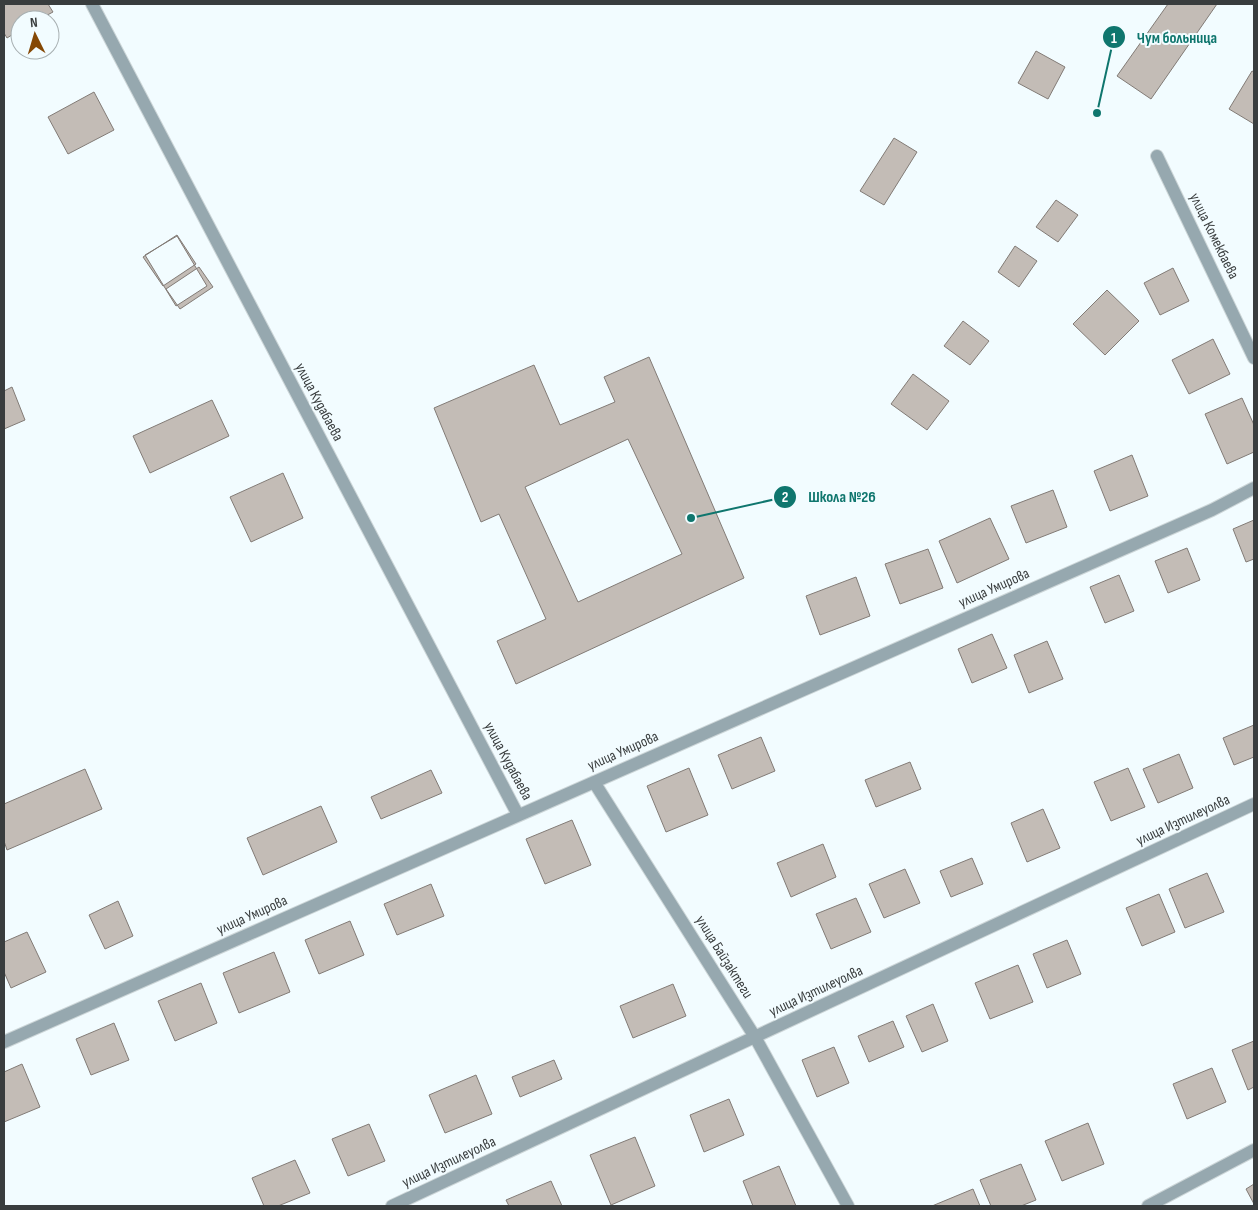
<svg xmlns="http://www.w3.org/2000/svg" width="1258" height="1210" font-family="'Sofia Sans Condensed',sans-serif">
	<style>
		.building { fill: #c3bcb6; stroke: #827b76; fill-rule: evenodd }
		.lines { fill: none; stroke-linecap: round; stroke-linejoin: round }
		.minor-casing { stroke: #cdd6d8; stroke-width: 14 }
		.minor { stroke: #96a8af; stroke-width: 12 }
		.labels { text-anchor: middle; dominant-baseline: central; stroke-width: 4; stroke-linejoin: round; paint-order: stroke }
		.street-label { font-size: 15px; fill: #393d3e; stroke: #f2fcff }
		.leader { fill: none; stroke: #0f766e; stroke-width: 2 }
		.callout-dot { fill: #0f766e; stroke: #f2fcff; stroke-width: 2 }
		.mark-label { font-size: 15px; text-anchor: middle; font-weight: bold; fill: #fff }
		.callout-label { font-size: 16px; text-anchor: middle; font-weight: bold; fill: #0f766e; stroke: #f2fcff; stroke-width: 4; stroke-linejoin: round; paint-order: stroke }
	</style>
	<rect width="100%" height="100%" fill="#f2fcff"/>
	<path class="building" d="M4 4H48L53 12 38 20H20V30L7 38 4 33Z
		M1168 4H1217L1151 99 1117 76Z
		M1036 51 1065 67 1048 99 1018 83Z
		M1252 71 1254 72V124L1229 109Z
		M94 92 114 130 68 154 48 117Z
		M894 138 917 152 884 205 860 191Z
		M1056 200 1078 215 1058 242 1036 227Z
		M177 235 196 264 163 286 143 257Z
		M177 236 207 286 176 306 145 255Z
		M1015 246 1037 261 1019 287 998 272Z
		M199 267 213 287 180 309 166 289Z
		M1173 268 1189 301 1160 315 1144 283Z
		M1107 290 1139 321 1105 355 1073 324Z
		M963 321 989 341 970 365 944 346Z
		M1213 339 1230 374 1189 394 1172 360Z
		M649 357 744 578 516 684 497 641 546 619 499 514 481 522 434 408 534 365 560 425 615 402 604 377ZM628 439 682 554 578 602 525 487Z
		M913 374 949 401 927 430 891 404Z
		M12 387 25 420 4 429V391Z
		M1242 398 1254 425V452L1227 464 1205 414Z
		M212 400 229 436 150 473 133 436Z
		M1132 455 1148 496 1110 511 1094 471Z
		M283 473 303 518 251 542 230 497Z
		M1053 490 1067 527 1026 543 1011 506Z
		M990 518 1009 559 957 583 939 541Z
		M1254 520V559L1246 562 1233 529Z
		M1187 548 1200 580 1168 593 1155 561Z
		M928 549 943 588 900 604 885 564Z
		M1119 575 1134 611 1105 623 1090 587Z
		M856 577 870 616 820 635 806 596Z
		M992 634 1007 668 972 683 958 649Z
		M1047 641 1063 679 1029 693 1014 655Z
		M1254 725V757L1234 765 1223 738Z
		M761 737 775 771 732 789 718 755Z
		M1179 754 1193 788 1158 803 1143 769Z
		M910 762 921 789 876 807 865 780Z
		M689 768 708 815 666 832 647 786Z
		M1128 768 1145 807 1111 821 1094 782Z
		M85 769 102 809 7 850 4 841V804Z
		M431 770 442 793 381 819 371 797Z
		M321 806 337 842 263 875 247 838Z
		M1043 809 1060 848 1027 862 1011 823Z
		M572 820 591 865 545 884 526 839Z
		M823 844 836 877 791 897 777 863Z
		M972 858 983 884 951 897 940 871Z
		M905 869 920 903 884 918 869 884Z
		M1207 873 1224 912 1185 928 1169 889Z
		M431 884 444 916 397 935 384 904Z
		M1159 894 1175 932 1142 946 1126 908Z
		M856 898 871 932 831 949 816 914Z
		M118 901 133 936 105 949 89 915Z
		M350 921 364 955 319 974 305 940Z
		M27 932 46 972 11 988 4 972V942Z
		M1067 940 1081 974 1047 988 1033 954Z
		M274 952 290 992 239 1013 223 973Z
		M1018 965 1033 1002 990 1019 975 983Z
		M201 983 217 1023 175 1041 158 1001Z
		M673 984 686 1016 633 1038 620 1006Z
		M933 1004 948 1041 922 1052 906 1016Z
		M893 1021 904 1047 869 1062 858 1036Z
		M114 1023 129 1060 91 1075 76 1039Z
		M1254 1041V1087L1248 1090 1232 1050Z
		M834 1047 849 1083 817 1097 802 1060Z
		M554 1060 562 1079 520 1097 512 1077Z
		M22 1064 40 1107 4 1122V1072Z
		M1212 1068 1226 1102 1187 1119 1173 1084Z
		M476 1075 492 1114 445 1133 429 1095Z
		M729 1099 744 1135 704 1152 690 1115Z
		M1088 1123 1104 1164 1062 1181 1045 1141Z
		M369 1124 385 1161 348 1176 332 1139Z
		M635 1137 655 1186 611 1205 590 1155Z
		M295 1160 310 1193 278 1206H264L252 1178Z
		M1021 1164 1036 1200 1021 1206H991L980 1180Z
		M779 1166 796 1206H753L743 1181Z
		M551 1181 562 1206H509L506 1200Z
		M1254 1184V1204L1246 1189Z
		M973 1189 980 1206H932Z"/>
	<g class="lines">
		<g class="minor-casing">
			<path id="minor" d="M92 4 518 815
				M1157 156 1254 358
				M594 782 755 1037 848 1206
				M4 1042 1212 510 1254 488
				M392 1206 1254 804
				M1148 1206 1254 1150"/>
		</g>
		<use href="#minor" class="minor"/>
	</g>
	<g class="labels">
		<g class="street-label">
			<text transform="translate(1214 236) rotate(64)">улица Комекбаева</text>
			<text transform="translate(319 402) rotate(62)">улица Кудабаева</text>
			<text transform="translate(994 588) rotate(-24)">улица Умирова</text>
			<text transform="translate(623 751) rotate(-24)">улица Умирова</text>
			<text transform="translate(508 761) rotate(62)">улица Кудабаева</text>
			<text transform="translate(1183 820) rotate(-25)">улица Изтилеуолва</text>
			<text transform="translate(252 915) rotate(-24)">улица Умирова</text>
			<text transform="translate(724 957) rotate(58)">улица Байзактеги</text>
			<text transform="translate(816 991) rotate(-25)">улица Изтилеуолва</text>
			<text transform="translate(449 1162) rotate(-25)">улица Изтилеуолва</text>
		</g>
	</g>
	<path class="leader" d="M1097 113L1114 37M691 518L785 497"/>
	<g class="callout-dot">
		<circle cx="1097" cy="113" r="5"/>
		<circle cx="691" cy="518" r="5"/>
		<circle cx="1114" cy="37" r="12"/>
		<circle cx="785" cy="497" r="12"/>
	</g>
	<g class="mark-label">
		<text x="1114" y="43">1</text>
		<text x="785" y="502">2</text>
	</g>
	<g class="callout-label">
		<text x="1177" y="43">Чум больница</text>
		<text x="842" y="502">Школа №26</text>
	</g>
	<rect width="1258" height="1210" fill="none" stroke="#393d3e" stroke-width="10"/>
	<g transform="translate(35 35) rotate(355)"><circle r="24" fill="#f2fcff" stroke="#a8b0b2"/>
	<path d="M0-4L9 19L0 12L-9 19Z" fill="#854805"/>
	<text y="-8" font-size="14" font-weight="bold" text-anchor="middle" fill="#393d3e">N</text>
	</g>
</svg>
